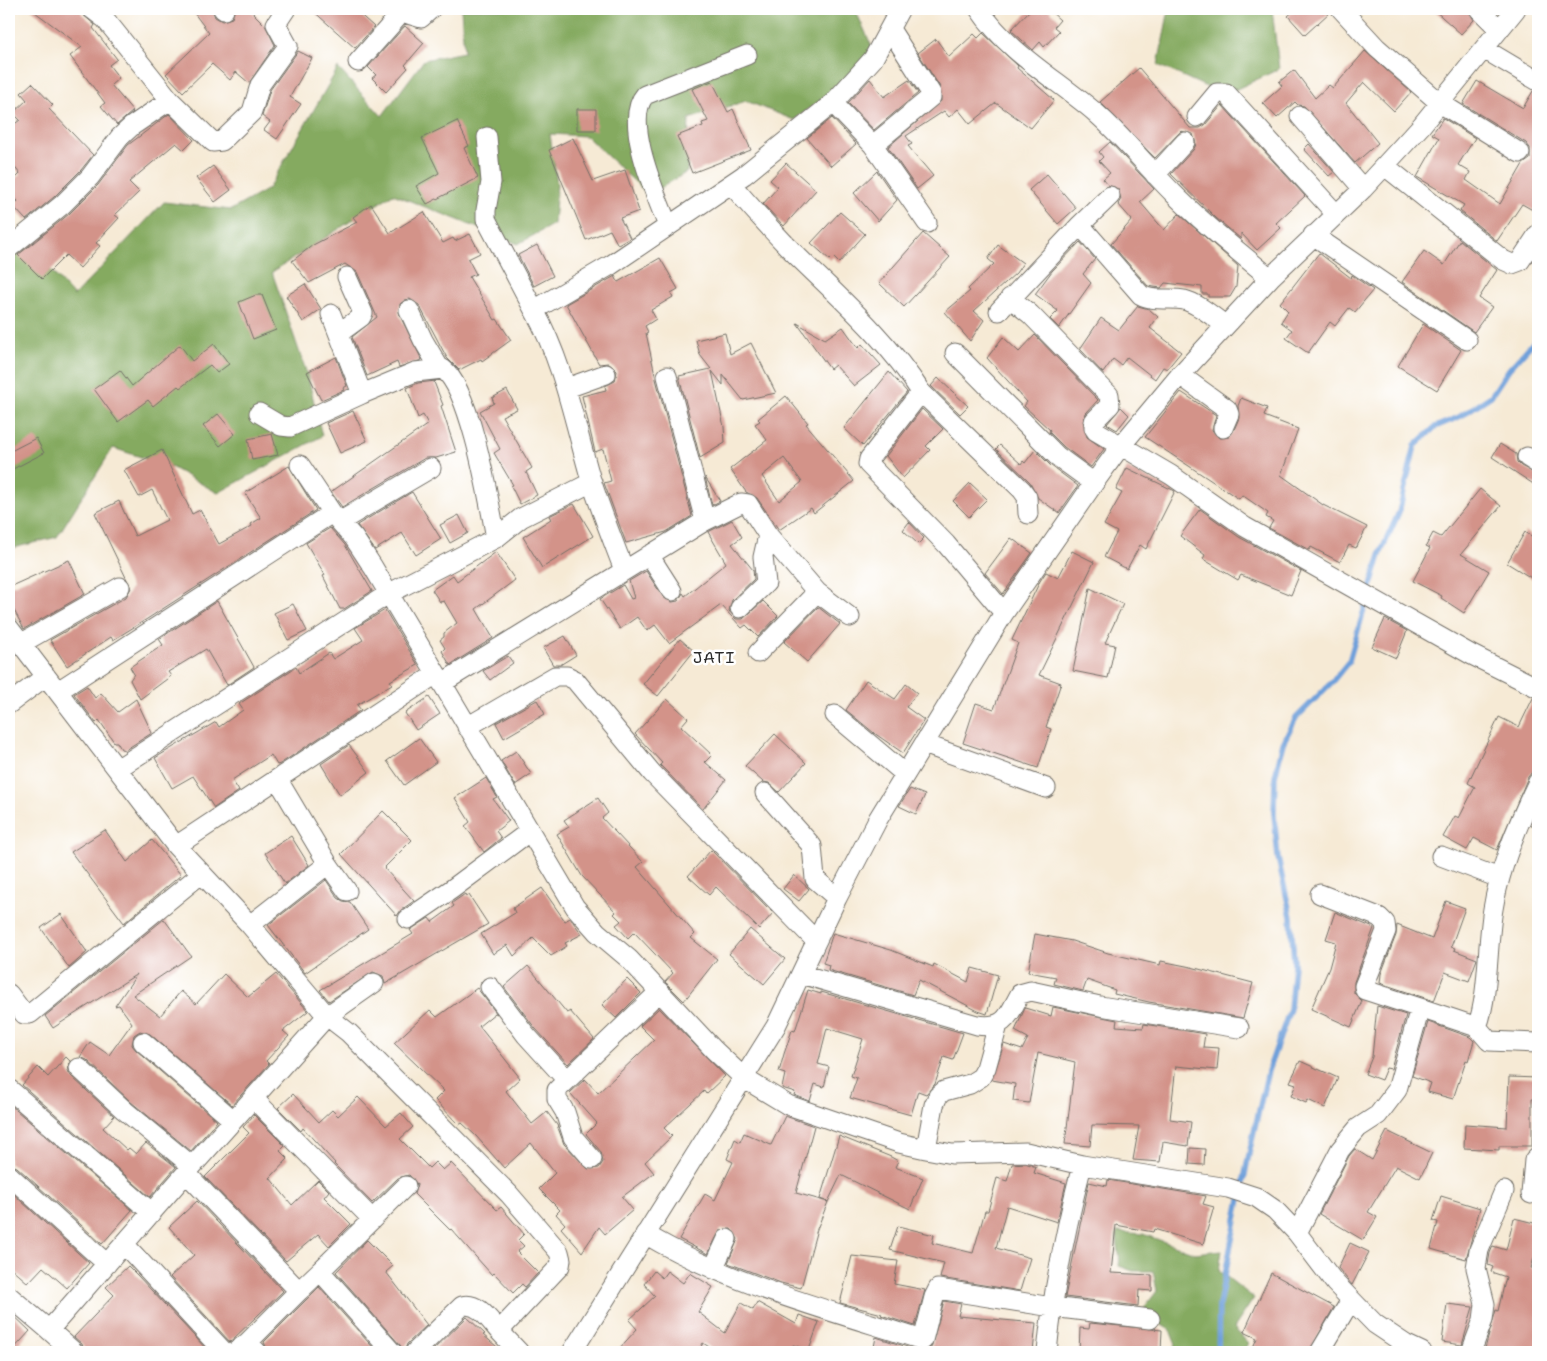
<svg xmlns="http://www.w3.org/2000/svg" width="1547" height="1361" font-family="'Shantell Sans',sans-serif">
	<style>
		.forest { fill: #85aa60; stroke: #586a46 }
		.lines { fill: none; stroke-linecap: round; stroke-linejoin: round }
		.stream { stroke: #70a0da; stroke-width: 5.5 }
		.building { fill: #d39389; fill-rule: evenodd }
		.minor-casing { stroke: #726e66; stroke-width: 21 }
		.minor { stroke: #fff; stroke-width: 19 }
		.labels { text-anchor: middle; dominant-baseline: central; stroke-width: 5; stroke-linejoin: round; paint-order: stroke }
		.quarter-label { font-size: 16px; letter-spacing: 1px; fill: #2b2b2b; stroke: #fff }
	</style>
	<rect width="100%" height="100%" fill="#fff"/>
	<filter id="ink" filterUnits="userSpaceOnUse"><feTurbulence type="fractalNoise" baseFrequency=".02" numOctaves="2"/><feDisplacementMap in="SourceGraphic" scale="10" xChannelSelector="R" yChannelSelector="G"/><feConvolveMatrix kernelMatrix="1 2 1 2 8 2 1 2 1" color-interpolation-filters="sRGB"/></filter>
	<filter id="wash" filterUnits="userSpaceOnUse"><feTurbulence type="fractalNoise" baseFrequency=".0096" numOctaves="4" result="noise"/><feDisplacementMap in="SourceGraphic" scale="20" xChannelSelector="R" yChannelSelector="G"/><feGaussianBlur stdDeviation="1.12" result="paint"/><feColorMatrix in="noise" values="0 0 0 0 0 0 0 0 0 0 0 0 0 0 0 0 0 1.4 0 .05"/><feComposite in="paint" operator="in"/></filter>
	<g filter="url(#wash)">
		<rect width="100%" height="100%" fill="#f6ead5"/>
		<path class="forest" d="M461 9H855L877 58 794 120 746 101 689 119 687 172 649 195 586 136 550 134 557 184 554 224 518 244 393 194 272 272 308 377 322 436 218 493 169 466 113 448 57 537 9 549V224L74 296 164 202 231 210 268 189 338 68 382 116 424 60 464 52Z
			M1169 9H1272L1279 69 1224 95 1158 65Z
			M1117 1232 1143 1234 1195 1253 1222 1250 1219 1271 1254 1298 1234 1328 1248 1343 1243 1352H1173L1176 1345 1170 1330 1152 1319 1144 1308 1157 1291 1153 1271H1133L1119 1266C1121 1254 1116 1244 1117 1232Z"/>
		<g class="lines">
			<path class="stream" d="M1218 1352 1219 1305 1249 1154 1268 1071 1290 1009 1294 964 1291 917 1278 858 1274 814 1275 777 1283 743 1296 718 1332 682 1349 661 1381 552 1399 512 1415 446 1435 427 1459 417 1491 396 1509 369 1538 337"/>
		</g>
		<g id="blocks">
			<path class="building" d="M31 9H81L82 14 95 25 93 28 117 59 109 65 119 78 111 85 133 111 117 125 101 106 105 103 70 56 82 47Z
				M191 9H212L215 17 222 21 232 18 235 9H249L265 25 275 45 249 83 236 72 230 80 212 64 183 92 166 74 209 33Z
				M311 9H354L374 27 355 48Z
				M1031 9H1048L1060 20 1054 27 1059 31 1044 47 1040 42 1033 50 1011 30Z
				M1296 9H1330V12L1305 35 1288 16Z
				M1433 9H1468L1474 20 1461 34Z
				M405 26 424 43 405 65 408 68 386 92 372 78 376 75 368 67Z
				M983 33 1018 66 1017 68 1054 100 1031 128 996 103 970 124 958 109 949 117 944 111 906 136 912 144 908 146 933 176 917 189 888 147 941 101 940 87 918 53 936 39 949 57 974 34 978 38Z
				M298 51 312 58 290 97 301 104 277 139 264 130 270 122 262 116 270 90Z
				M1365 51 1411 92 1394 111 1364 82 1346 103 1378 143 1355 163 1304 106 1298 105 1295 102 1277 118 1263 103 1282 86 1279 82 1294 70 1315 98 1329 85 1333 88Z
				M1139 68 1190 128H1200L1205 125 1222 105 1305 196 1276 223 1281 228 1257 250 1241 233V239L1216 218 1171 174 1194 149 1196 144 1193 134 1181 131 1155 158 1100 102Z
				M870 79 884 97 909 80 918 93 874 130 848 103Z
				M712 81 728 112 733 109 751 150 692 173 677 136 703 126 702 123 708 121 692 89Z
				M1477 81 1523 108 1533 91 1538 92V213L1522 204 1497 241 1460 211 1464 205 1417 177 1439 138 1432 134 1443 118 1475 138 1458 165 1470 172 1466 180 1500 204 1523 164 1530 159V148L1526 143 1463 104Z
				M32 83 53 105 49 109 93 155 81 170 54 197 26 220 13 206 18 201 9 192V185L20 174 9 160V128L20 120 13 113 27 100 21 93Z
				M577 109H596V130H577Z
				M169 114 194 140 184 150 176 143 129 182 139 192 115 215 119 218 96 243 100 246 80 268 66 255 42 279 18 255 69 214 98 185 128 145Z
				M832 118 856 144 831 166 807 138Z
				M457 121 469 146 464 148 478 178 427 204 416 186 439 173 422 138Z
				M573 138 593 181 625 170 639 211 620 218 630 238 618 245 610 230 586 240 549 150Z
				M1110 142 1154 189 1140 202 1164 230 1179 214 1238 266 1236 287 1230 297H1208V294H1202V287L1165 283 1161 288 1148 286 1111 244 1132 220 1118 204 1121 199 1118 189 1108 185 1103 179 1110 173 1099 161 1103 157 1099 152Z
				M1309 144 1334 172 1329 176 1304 149Z
				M786 163 816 190 784 226 763 204 778 187 770 180Z
				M213 166 231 190 215 202 196 178Z
				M877 171 897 200 878 221 854 193Z
				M1047 174 1076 208 1058 224 1029 190Z
				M371 204 390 233 424 212 443 243 453 238 455 241 470 234 480 253 468 259 476 274 469 277 495 320 497 319 511 340 482 361 481 359 459 370 447 358 419 305 410 299 405 300 400 304 399 314 422 360 399 367 397 362 367 376 352 337 377 317 357 272 345 264 309 283 292 261 313 245 357 222 353 217Z
				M840 212 865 234 839 263 833 257 830 260 811 243Z
				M923 233 950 257 904 307 879 283Z
				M1460 240 1497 270 1479 298 1492 307 1474 332 1402 282 1424 251 1444 265Z
				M1080 242 1095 259 1083 274 1091 283 1059 328 1050 319 1058 311 1035 294 1052 271Z
				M537 245 553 276 534 286 518 255Z
				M998 245 1023 263 1016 273 974 311 984 320 970 341 945 312 970 291 968 289 994 264 988 259Z
				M1319 253 1351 278 1352 275 1373 290 1355 312 1349 308 1335 326 1330 322 1308 353 1286 338 1292 330 1281 322 1288 311 1280 303Z
				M660 258 678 289 671 293 673 297 651 310 656 319 645 326 648 332 646 333 656 379 692 516 666 532 626 543 604 483 611 481 603 449 595 452 582 396 606 390 605 386 615 381 617 371 608 363 599 364 566 304 615 276 618 282Z
				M305 284 321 309 303 322 286 296Z
				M256 295H262L276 330 253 339 239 302Z
				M1138 306 1149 309 1158 317 1150 328 1181 352 1167 369 1163 367 1155 379 1127 357 1121 365 1113 359 1103 373 1080 349 1101 318 1119 330Z
				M797 323 825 339 843 327 858 348 862 344 881 365 854 386 835 365 830 369Z
				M1423 324 1461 350 1437 390 1398 366Z
				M725 333 730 354 751 343 776 393 743 400 723 375V385L712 371 724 427 725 443 700 458 679 376 711 369 700 355 696 340Z
				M1035 335 1098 400 1086 413 1083 421 1087 437 1104 449 1091 467 1064 447 1049 432 1050 430 1024 406 1027 402 987 358 1003 337 1019 352Z
				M214 344 229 364 217 373 210 365 180 388 178 386 153 406 148 400 118 422 94 389 120 370 132 386 180 345 192 361Z
				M336 357 347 386 343 388 344 390 321 400 307 372Z
				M889 372 907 392 863 446 844 428Z
				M938 378 968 406 960 414 931 386Z
				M436 381 434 382 443 405 441 406 456 452 436 458H425L342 507 331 492 428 424 423 415 418 418 407 388 418 383Z
				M507 390 517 409 502 416 532 468 526 472 537 495 520 504 511 486 513 485 494 453 500 449 480 411 494 403 492 398Z
				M1181 392 1216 415 1212 430 1219 438 1229 437 1233 432 1239 418 1238 406 1241 398 1267 408 1264 416 1298 429 1281 475 1323 505 1367 527 1356 548 1349 545 1340 562 1311 547 1309 550 1269 528 1273 521 1266 517 1268 513 1242 495 1239 499 1145 437Z
				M786 396 808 423 806 424 854 481 814 513 811 508 779 530 757 498 746 492 730 469 767 440 755 424 760 421 758 419ZM784 458 802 482 779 501 762 476Z
				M1121 407 1129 415 1117 430 1107 424Z
				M922 409 943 429 926 446 930 450 903 478 886 456Z
				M353 411 367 441 340 453 326 423Z
				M218 414 235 434 220 446 203 426Z
				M272 434 278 455 252 460 248 439Z
				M36 438 44 453 9 471V452Z
				M1500 444 1516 454 1517 462 1521 466 1538 475V487L1492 457Z
				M1000 445 1021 464 1023 461 1025 463 1035 450 1050 465 1078 486 1059 513 1038 498 1030 482 996 449Z
				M162 450 192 514 200 510 219 544 252 526 251 524 261 518 245 493 289 466 316 510 147 619 113 640 111 637 67 666 50 640 126 597 131 588 95 513 119 501 135 536 167 520 152 490 139 497 124 470Z
				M1127 468 1175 491 1146 549 1140 545 1127 569 1104 557 1117 532 1104 525 1122 493 1116 490Z
				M705 477 720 501 712 505Z
				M970 483 987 499 969 517 953 501Z
				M1480 489 1501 506 1461 554 1489 571 1464 613 1441 598 1442 596 1413 581 1430 548 1426 546 1433 533 1441 537Z
				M412 492 441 539 416 555 402 533 375 550 357 525Z
				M574 504 593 536 542 568 523 537 551 519 549 516Z
				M1200 509 1239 537 1301 571 1291 595 1241 575 1238 580 1203 559 1205 555 1180 536Z
				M459 515 468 533 450 543 440 525Z
				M732 520 742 537 732 544 753 570 754 579 732 600 729 611 736 619H743L763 601 778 616 758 637 746 625 742 628 721 605 669 643 655 625 647 631 637 617 620 629 600 599 623 585 631 599 634 598 629 581 646 571 663 597 672 602 678 601 683 593 685 596 726 563 708 532Z
				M909 522 924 538 918 544 903 530Z
				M330 528 345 545 372 591 344 609H340L323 576 325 575 306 543Z
				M1525 532 1538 540V570L1533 579 1507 563Z
				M1011 538 1032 553 1003 594 985 573Z
				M1072 551 1094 562 1039 675 1061 683 1046 727 1051 729 1038 768 963 743 976 703 994 709 1018 643 1012 640 1040 581 1046 572 1058 578Z
				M496 552 515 580 476 609 493 638 450 665 442 651 445 648 440 640 444 637V633L457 623 444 601 440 602 432 590 453 575 457 581Z
				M69 560 85 594 24 629 9 601V587Z
				M1090 588 1123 604 1105 643 1115 645 1108 678 1073 671Z
				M217 601 254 667 227 685 206 649 168 672 171 676 140 699 130 680 134 674 130 667 163 645 159 639Z
				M293 604 307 631 288 640 274 613Z
				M818 607 840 624 807 662 784 642Z
				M385 610 418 665 390 681 392 684 357 705 361 710 280 764 277 765 271 755 232 780 239 791 214 808 193 776 172 788 155 758 216 722 219 727 243 710 239 704 296 667 299 673 329 653 333 659 363 640 355 628Z
				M1385 619 1407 631 1396 658 1372 647Z
				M565 636 576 655 560 665H553L543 648Z
				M680 639 694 651 658 696 643 684Z
				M508 656 513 663 490 680 483 671Z
				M866 680 895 699 906 684 917 693 906 707 924 720 903 753 874 733 846 710Z
				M87 686 95 698 101 693 118 712 136 699 152 733 125 750 121 749 117 742H114L99 720 96 723 74 694Z
				M429 697 440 714 416 730 405 713Z
				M1533 698 1538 699V771L1532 772 1528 777 1497 850 1474 838 1467 850 1443 837 1455 816 1459 818 1475 787 1468 783 1499 717 1519 727Z
				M667 699 688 718 681 726 712 755 705 762 726 780 703 809 660 765 662 763 635 734Z
				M537 700 545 714 504 738 496 723Z
				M775 734 806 763 779 792 769 783 763 782 745 766Z
				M419 738 436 762 404 785 387 761Z
				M349 745 369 772 340 795 321 764Z
				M516 751 531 774 515 785 501 761Z
				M486 778 497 797 493 799 509 821 496 831 501 838 484 852 465 826 470 822 455 798Z
				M910 789 925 795 916 814 899 806Z
				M598 798 608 813 602 818 643 862 637 867 695 934 691 938 717 959 684 1001 665 982 673 973 634 932 628 938 616 925 621 921 614 914 616 912 582 876 557 834 569 827 564 820Z
				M1538 808V826L1531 825 1534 817Z
				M383 811 412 840 384 868 414 901 401 910 397 916 341 854Z
				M105 830 127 862 152 840 181 875 124 923 71 852Z
				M291 836 309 865 285 884 265 853Z
				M711 850 773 913 759 929 716 887 709 895 688 876Z
				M794 875 809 889 799 901 783 889Z
				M326 880 338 898 343 901 350 902 368 929 305 973 268 925Z
				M542 888 565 921 570 918 582 934 565 943 567 946 551 956 533 938 514 956 507 945 493 954 481 934 515 913 513 908Z
				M465 894 466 896 469 895 488 924 385 984 383 976 373 972 329 1001 320 990 413 934 410 930 429 918 432 922 454 906 452 903Z
				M1446 901 1465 908 1451 947 1455 948 1454 950 1477 959 1469 981 1445 972 1434 1001 1380 983 1381 974 1396 935 1397 925 1432 939Z
				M1335 912 1374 928 1354 982V993L1362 1001 1351 1027 1311 1009 1329 968 1336 942 1326 939Z
				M61 914 87 952 69 968 41 928Z
				M164 919 191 956 133 995 160 1016 181 991 196 1004 224 974 248 997 276 974 308 1011 283 1031 289 1036 266 1061 269 1064 232 1105 150 1034 140 1031 134 1035 132 1045 136 1050 217 1121 191 1151 131 1102 87 1060 80 1057 90 1042 109 1055 132 1023 119 1005 115 1006 137 974 53 1028 45 1016Z
				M750 929 785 959 764 984 729 954Z
				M833 933 891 950 933 967 934 964 968 982 972 968 998 975 987 1014 978 1011 919 980 913 995 828 970 829 965 823 963Z
				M1035 934 1072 941 1108 953 1160 965 1161 961 1191 967 1253 983 1243 1018 1149 1002 1114 994 1115 990 1087 980 1083 991 1054 984 1056 977 1028 972Z
				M528 966 567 1013 570 1011 594 1039 568 1064 535 1028 504 987Z
				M627 979 641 993 616 1018 602 1005Z
				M477 988 497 1014 495 1013 479 1026 520 1078 506 1091 532 1124 547 1112 557 1125 564 1144 588 1169 599 1168 603 1162 601 1152 586 1134 597 1123 570 1093 585 1079 598 1093 654 1040 640 1026 659 1008 725 1076 706 1094 704 1091 664 1128 672 1136 645 1162 654 1173 622 1197 633 1210 605 1234 599 1227 582 1252 561 1228 565 1224 556 1214 560 1210 539 1189 555 1173 531 1143 504 1168 476 1136 462 1123 459 1125 435 1100 444 1091 394 1043 430 1010 437 1017Z
				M808 990 821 994V992L963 1033 953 1060 944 1057 935 1084 926 1094 918 1091 911 1115 850 1098 857 1078 851 1076 863 1039 827 1028 818 1064 829 1067 824 1087 815 1084 810 1101 794 1095 795 1092 782 1088 785 1074 779 1072 784 1054 792 1030 795 1031Z
				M1377 1006 1406 1015 1391 1069 1386 1068 1381 1080 1365 1074 1372 1057Z
				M1053 1007 1117 1020 1116 1026 1143 1028 1144 1024 1205 1034 1203 1047 1219 1048 1217 1070 1176 1066 1170 1119 1191 1122 1188 1146 1163 1142 1160 1162 1133 1160 1139 1126 1092 1125 1090 1146 1065 1144 1075 1062 1038 1053 1029 1103 1013 1101 1015 1084 992 1080 1004 1044 1022 1050 1028 1038 1015 1031 1025 1008 1051 1016Z
				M1428 1022 1470 1037 1474 1041 1468 1061 1466 1060 1453 1099 1428 1092 1431 1083 1412 1076Z
				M66 1057 70 1061 68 1071 71 1076 114 1116 103 1128 127 1150 129 1148 136 1154 146 1143 176 1167 150 1197 22 1085 38 1067 48 1077Z
				M1300 1061 1338 1078 1325 1108 1308 1100 1306 1103 1291 1096 1296 1084 1290 1082Z
				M1509 1077 1538 1078 1537 1099H1532V1146H1499V1150L1464 1148 1465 1124 1507 1127Z
				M293 1094 319 1122 332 1110 338 1116 358 1097 386 1126 401 1113 413 1127 400 1139 429 1168 435 1162 443 1170 451 1163 497 1210 501 1207 524 1234 518 1240 524 1246 517 1252 538 1273 525 1287 522 1284 513 1293 494 1273 492 1275 451 1229 450 1230 414 1194 417 1184 409 1175 398 1178 372 1203 334 1164 335 1163 303 1128 301 1131 278 1108Z
				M9 1104 132 1210 102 1244 17 1167 9 1164Z
				M254 1115 285 1146 280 1151 288 1159 270 1178 292 1205 318 1180 329 1191 324 1197 351 1224 329 1246 318 1234 286 1261 205 1177 249 1133 243 1127Z
				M785 1116 814 1126 796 1193 828 1202 817 1229 801 1288 781 1283 728 1263 738 1239 731 1229 720 1230 708 1254 679 1239 705 1194 715 1200 733 1162 727 1159 735 1139 740 1142 744 1133 771 1145Z
				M1387 1131 1432 1153 1420 1178 1396 1166 1368 1212 1377 1217 1363 1240 1319 1214 1349 1156 1355 1149 1372 1160Z
				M839 1136 891 1157 898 1161 895 1167 923 1178 910 1209 841 1175 828 1202 820 1199Z
				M1190 1148 1205 1149 1204 1165 1189 1164Z
				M1025 1163 1036 1167 1034 1173 1066 1183 1057 1222 1007 1206 996 1248 1030 1258 1020 1291 940 1278 944 1263 890 1250 898 1226 934 1235 932 1243 973 1253 985 1211H988L997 1178 1007 1181 1012 1164Z
				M1108 1180 1206 1196 1203 1204 1214 1207 1203 1244 1154 1229 1153 1232 1116 1225 1111 1273 1152 1275V1291L1139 1290 1138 1306 1065 1297 1089 1182 1107 1186Z
				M9 1190 89 1263 67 1288 43 1267 28 1283 9 1266Z
				M1441 1196 1480 1208 1466 1259 1431 1249 1438 1222 1433 1221Z
				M197 1201 283 1291 230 1342 170 1277 194 1255 169 1227Z
				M1514 1218 1538 1224V1245L1531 1268 1538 1269V1352H1484L1496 1310 1498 1311 1506 1277 1491 1272 1493 1267 1488 1265 1490 1253 1493 1246 1506 1250Z
				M367 1240 393 1266 386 1272 427 1325 407 1344 404 1352 400 1345 336 1272Z
				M1350 1243 1369 1252 1352 1285 1338 1268Z
				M852 1256 898 1261 894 1284 925 1290 915 1326 881 1315 882 1314 840 1303Z
				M128 1266 138 1276 209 1352H85L82 1344 74 1337 114 1295 106 1287Z
				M654 1271 662 1278 667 1271 683 1283 690 1273 713 1287 698 1312 725 1333 741 1303 753 1310 757 1302 796 1324 799 1315 819 1322 809 1350 793 1345 790 1352H717L703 1343 698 1352H616L637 1329 629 1320 655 1296 644 1284Z
				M1271 1273 1334 1307 1309 1352H1251L1257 1338 1244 1332Z
				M319 1287 377 1352H268L264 1342Z
				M944 1301 961 1304 958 1316 1036 1323 1033 1352H873L876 1337 920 1351 931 1348Z
				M1447 1304 1473 1307 1462 1345 1442 1342Z
				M9 1311 30 1331 11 1352H9Z
				M467 1317 485 1334 483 1335 503 1352H431Z
				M1090 1323 1162 1330 1161 1352H1079L1080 1328 1089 1329Z"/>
		</g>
	</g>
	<g filter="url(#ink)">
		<use href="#blocks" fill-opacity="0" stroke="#726e66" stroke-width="1"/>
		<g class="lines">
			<g class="minor-casing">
				<path id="minor" d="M223 9 224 10
					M405 9 411 15 421 18 431 9
					M979 9C1009 54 1057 79 1097 114 1124 138 1147 167 1173 193 1203 224 1237 250 1270 278
					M1341 9 1377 48 1440 103 1520 153
					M1479 9 1499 29
					M890 29 931 93V97L873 145 927 223
					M1484 49 1538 81
					M358 62 405 9
					M170 100 213 142 222 141 252 112 260 85 288 46 276 24 286 9
					M833 103 873 145
					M1300 116 1363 189
					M1197 117 1217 93H1226L1336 214
					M487 137 491 182 486 210V219L534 310
					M1385 166 1503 260 1512 264 1520 261 1538 234
					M1155 175 1185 142
					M731 184C749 205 768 226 787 246 833 292 886 337 921 392L1022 490 1027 497 1028 514
					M1080 225 1110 196
					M668 226C657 197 622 121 645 95L747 55
					M1313 235 1467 340
					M9 248 62 205 90 177 120 137 132 126 170 100 105 19 92 9
					M1010 298 1030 314 1109 395 1110 405 1094 421V428L1096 431 1171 475 1245 527 1472 655 1538 688
					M409 310 423 340 440 369
					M999 311 1080 225 1141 295C1154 302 1170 297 1184 300 1199 304 1212 316 1225 325
					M331 314 362 394 415 372 443 369C471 390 489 502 496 538
					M339 333 361 317 363 313 347 277
					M955 353 1057 456 1094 483
					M1180 375 1227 409 1229 414 1223 428
					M667 376 705 521
					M567 388 606 374
					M921 392 869 459 868 464 946 544 1004 613
					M259 413 281 426 290 427 362 394
					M1527 457 1538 464
					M300 465 332 513 354 538 373 567 575 907 597 932 629 959 714 1050 745 1079 788 1105 899 1143 926 1149 952 1154 1026 1152 1082 1165 1228 1188 1256 1197 1275 1210 1297 1233 1335 1283 1375 1324 1405 1344 1422 1352
					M341 521 431 468
					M649 555 672 591
					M624 570C613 541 601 511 591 480 574 422 564 364 534 310L611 265 744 175 833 103 873 59 900 9
					M817 592 850 617
					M740 608 766 583 763 557 768 535
					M9 628 176 846 250 925 327 1016 349 1033 509 1194 559 1252 561 1260 560 1266 499 1331 519 1352
					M22 643 120 587
					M442 683 705 521 741 503 748 504 768 535 817 592 758 653
					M58 691 332 513
					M9 704 46 676
					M835 715 905 774
					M467 727 555 676H567L575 680 652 773 816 941
					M924 744 1046 788
					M117 769 388 594 496 538 521 518 592 482
					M278 780 328 864 347 891
					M765 793 812 846 815 879 837 898
					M176 846 436 674
					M1441 856 1499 878
					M1320 894 1379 917 1385 923 1386 931 1364 986 1365 990 1420 1008
					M408 919 452 889 530 831
					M250 925 328 864
					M801 974 977 1025C1006 1029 1008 1016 1020 994L1031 991 1100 1006 1239 1028
					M490 987 526 1035 566 1079
					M9 994 24 1014H30L201 874
					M1477 1027 1489 1041 1538 1043
					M143 1042 233 1120
					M79 1068 124 1110 192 1166
					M9 1089 152 1213
					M253 1098 372 1219
					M926 1149 934 1105 938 1096 944 1091 970 1084 981 1077 986 1068 998 1025
					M592 1159 573 1137 565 1112 557 1099V1090L660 991
					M186 1173 299 1291 320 1271 392 1352
					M9 1175 107 1264
					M1531 1194 1534 1160 1538 1156
					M1297 1233 1340 1150 1358 1128 1378 1115 1397 1090 1420 1008 1477 1027C1489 996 1487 943 1493 909 1500 865 1519 821 1538 782
					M645 1234C731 1285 828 1310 923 1340L934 1297 938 1289 1052 1307 1150 1319
					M125 1245 224 1352
					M713 1269 727 1239
					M320 1271 406 1186
					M9 1296 49 1330 186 1173 327 1016 374 983
					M49 1330 74 1352
					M248 1342 299 1291
					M235 1352 248 1342 257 1352
					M415 1352 462 1306C478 1301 490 1321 499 1331
					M572 1352 776 1026 837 898 878 819 1004 613 1094 483 1120 447 1180 375 1270 278 1363 189 1421 126 1516 9
					M1047 1352C1053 1288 1066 1227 1082 1165
					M1320 1352 1351 1300
					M1471 1352 1483 1320 1485 1304 1476 1268 1479 1250 1504 1191"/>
			</g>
			<use href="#minor" class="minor"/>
		</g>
	</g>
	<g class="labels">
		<g class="quarter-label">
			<text x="714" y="657">JATI</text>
		</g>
	</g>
	<rect width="1547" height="1361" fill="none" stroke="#fff" stroke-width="30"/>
</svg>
